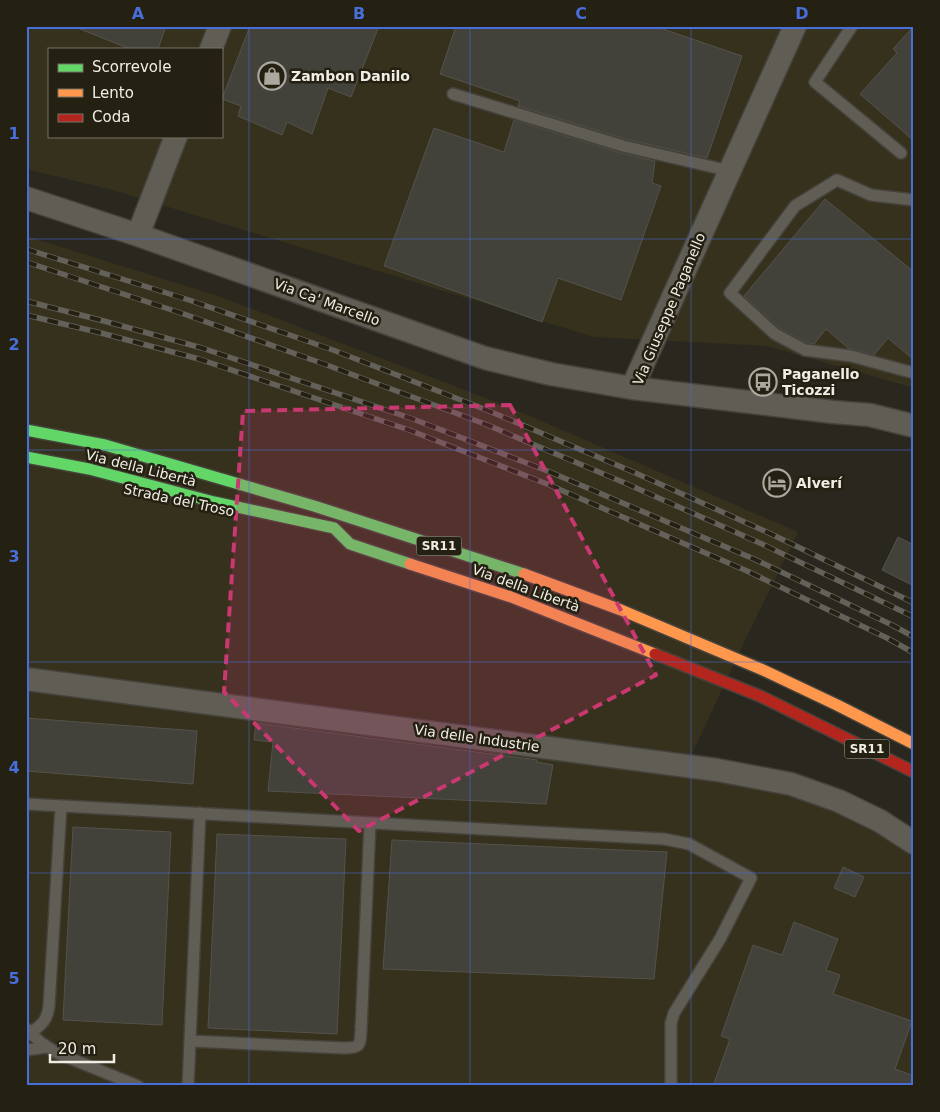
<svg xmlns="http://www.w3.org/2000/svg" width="940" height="1112" font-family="'DejaVu Sans',sans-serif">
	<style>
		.built { fill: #36311d; fill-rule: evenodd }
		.building { fill: #42413a; stroke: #54524b }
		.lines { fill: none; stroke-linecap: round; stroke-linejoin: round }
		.lane-casing { stroke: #45423b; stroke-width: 14 }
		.street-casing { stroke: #45423b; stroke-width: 25 }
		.fast-casing { stroke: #45423b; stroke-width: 14 }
		.slow-casing { stroke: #45423b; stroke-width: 14 }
		.jam-casing { stroke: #45423b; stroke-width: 14 }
		.lane { stroke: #605d55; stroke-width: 11 }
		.street { stroke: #605d55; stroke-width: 22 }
		.fast { stroke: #63d668; stroke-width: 11 }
		.slow { stroke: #ff974d; stroke-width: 11 }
		.jam { stroke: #b3261e; stroke-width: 11 }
		.rail-casing { stroke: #64615a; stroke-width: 5.5 }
		.rail { stroke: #242012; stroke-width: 4; stroke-dasharray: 11; stroke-linecap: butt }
		.marked { fill: #c93870; fill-opacity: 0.2; stroke: #c93870; stroke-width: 4; stroke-dasharray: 10 6; stroke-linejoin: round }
		.grid { fill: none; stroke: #476eda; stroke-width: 1; stroke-opacity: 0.55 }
		.labels { text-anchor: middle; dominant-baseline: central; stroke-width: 5; stroke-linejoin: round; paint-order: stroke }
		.shield { fill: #242012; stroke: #b3b0a5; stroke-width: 1 }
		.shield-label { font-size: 12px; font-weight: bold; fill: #f0ede4 }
		.poi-label { font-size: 14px; font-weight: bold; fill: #f0ede4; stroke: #242012; text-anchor: start }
		.street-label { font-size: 14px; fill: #f0ede4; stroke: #242012 }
		.neatline { fill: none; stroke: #476eda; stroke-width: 2 }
		.grid-label { font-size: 16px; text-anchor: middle; font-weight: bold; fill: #476eda }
	</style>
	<rect width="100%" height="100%" fill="#2a271f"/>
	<path class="built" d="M26 26H914V388L767 346 594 337 113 190 26 169ZM49 49H221V136H49Z
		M26 236 218 296 509 407 798 532 746 638 692 754 26 667Z
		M26 688 746 783 789 792 835 809 875 829 914 853V1086H26Z"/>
	<path class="building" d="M75 26H166L158 49H130L75 27Z
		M250 26H379L351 97 328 88 312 134 287 122 282 135 238 116 241 106 222 99Z
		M456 26H654L742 56 707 158 625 139 518 106 520 101 440 74Z
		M914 26V141L860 94 897 53 893 49Z
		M514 120 621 153 655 161 652 183 661 186 621 300 558 278 542 322 384 266 434 128 504 152Z
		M825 199 914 272V360L888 338 874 355 848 348 826 329 814 344 807 343 779 328 744 296Z
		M898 537 914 545V586L882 570Z
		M26 718 197 731 193 784 26 771Z
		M256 723 537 760V762L553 765 546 804 268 791 273 742 254 740Z
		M73 827 171 832 162 1025 63 1020Z
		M217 834 346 839 337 1034 208 1028Z
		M392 840 667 852 654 979 383 969Z
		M843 867 864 877 855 897 834 888Z
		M794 922 838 939 826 970 840 975 833 994 912 1021 895 1069 914 1076V1086H713L730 1039 721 1036 753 945 782 955Z"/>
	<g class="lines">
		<g class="lane-casing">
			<path id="lane" d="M852 26 815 82 901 153
				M453 94 623 146 730 171
				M914 200 871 195 837 180 795 206 730 293 775 334 805 350 851 356 914 373
				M26 804 664 839 689 844 751 878 720 939 674 1013 671 1023V1086
				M27 1029 40 1042 57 1053 138 1086
				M31 1033C42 1024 47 1021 49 1006L61 806
				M190 1041 344 1048C361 1048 360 1045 361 1030L370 823
				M26 1050 47 1047
				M188 1086 200 813"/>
		</g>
		<g class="street-casing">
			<path id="street" d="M211 49 220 26
				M26 198 138 235 485 358 551 374 632 388 833 412 870 415 914 426
				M138 235 176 136
				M632 388 795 26
				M26 679 717 770 791 784 839 801 880 821 914 843"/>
		</g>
		<g class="fast-casing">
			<path id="fast" d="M26 430 105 445 314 506 524 574
				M26 457 89 469 214 502 334 528 350 544 410 564"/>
		</g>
		<g class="slow-casing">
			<path id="slow" d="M410 564 511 597 655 654
				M524 574 621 610 763 670 837 705 914 744"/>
		</g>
		<g class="jam-casing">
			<path id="jam" d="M655 654 760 696 914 772"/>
		</g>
		<use href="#lane" class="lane"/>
		<use href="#street" class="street"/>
		<use href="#fast" class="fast"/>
		<use href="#slow" class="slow"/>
		<use href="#jam" class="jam"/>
		<g class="rail-casing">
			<path id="rail" d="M26 249 189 300 333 350 489 411 631 471 769 533 914 603
				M26 262 184 314 324 364 485 424 625 483 762 544 914 617
				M26 301 104 321 202 348 413 419 550 472 754 559 892 625 914 637
				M26 315 101 333 199 359 409 430 547 484 747 571 887 638 914 653"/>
		</g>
		<use href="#rail" class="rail"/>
	</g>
	<path class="marked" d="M510 405 656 675 359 831 224 692 243 411Z"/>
	<path class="grid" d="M249 26V1086M470 26V1086M691 26V1086M26 239H914M26 450H914M26 662H914M26 873H914"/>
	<defs>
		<g id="shop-ring" transform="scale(1.4375)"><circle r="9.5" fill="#242012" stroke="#aba89f" stroke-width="1.5"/><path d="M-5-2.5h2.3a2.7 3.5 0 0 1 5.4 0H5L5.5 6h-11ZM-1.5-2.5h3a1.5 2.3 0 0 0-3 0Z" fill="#aba89f"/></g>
		<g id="bus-ring" transform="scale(1.4375)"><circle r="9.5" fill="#242012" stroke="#aba89f" stroke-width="1.5"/><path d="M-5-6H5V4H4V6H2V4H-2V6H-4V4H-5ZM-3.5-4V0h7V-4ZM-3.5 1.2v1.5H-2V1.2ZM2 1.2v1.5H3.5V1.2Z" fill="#aba89f"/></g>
		<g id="hotel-ring" transform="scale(1.4375)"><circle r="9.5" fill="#242012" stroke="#aba89f" stroke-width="1.5"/><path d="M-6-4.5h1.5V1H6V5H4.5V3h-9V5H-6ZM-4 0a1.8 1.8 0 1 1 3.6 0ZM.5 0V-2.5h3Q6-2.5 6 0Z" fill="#aba89f"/></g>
	</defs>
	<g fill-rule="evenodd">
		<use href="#shop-ring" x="272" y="76"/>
		<use href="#bus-ring" x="763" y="382"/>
		<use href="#hotel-ring" x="777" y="483"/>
	</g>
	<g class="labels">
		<g class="shield">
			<rect x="416.5" y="536.5" width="45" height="19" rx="4"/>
			<rect x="844.5" y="739.5" width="45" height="19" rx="4"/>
		</g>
		<g class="shield-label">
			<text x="439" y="546">SR11</text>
			<text x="867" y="749">SR11</text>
		</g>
		<g class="poi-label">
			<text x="291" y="76">Zambon Danilo</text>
			<text x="782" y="374">Paganello<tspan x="782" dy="16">Ticozzi</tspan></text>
			<text x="796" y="483">Alverí</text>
		</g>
		<g class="street-label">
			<text transform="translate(327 302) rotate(20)">Via Ca' Marcello</text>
			<text transform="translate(669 309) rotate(-67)">Via Giuseppe Paganello</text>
			<text transform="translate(141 468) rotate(14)">Via della Libertà</text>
			<text transform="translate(179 500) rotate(12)">Strada del Troso</text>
			<text transform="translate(526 588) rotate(20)">Via della Libertà</text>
			<text transform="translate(477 738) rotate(8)">Via delle Industrie</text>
		</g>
	</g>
	<rect width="940" height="1112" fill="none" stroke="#242012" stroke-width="55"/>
	<rect x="48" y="48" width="175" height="90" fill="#242012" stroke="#767266"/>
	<rect x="58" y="64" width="25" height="8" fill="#63d668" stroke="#767266"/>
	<text x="92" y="72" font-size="15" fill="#f0ede4">Scorrevole</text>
	<rect x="58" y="89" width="25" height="8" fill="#ff974d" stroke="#767266"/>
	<text x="92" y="98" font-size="15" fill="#f0ede4">Lento</text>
	<rect x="58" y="114" width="25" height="8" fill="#b3261e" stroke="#767266"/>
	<text x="92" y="122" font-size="15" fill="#f0ede4">Coda</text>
	<path d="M50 1054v8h64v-8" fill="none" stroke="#f0ede4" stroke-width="2.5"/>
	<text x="58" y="1054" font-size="15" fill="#f0ede4" stroke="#242012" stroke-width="4" paint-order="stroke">20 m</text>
	<rect x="28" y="28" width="884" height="1056" class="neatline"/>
	<g class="grid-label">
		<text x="138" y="19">A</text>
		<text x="359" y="19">B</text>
		<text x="581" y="19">C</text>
		<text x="802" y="19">D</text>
		<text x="14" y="139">1</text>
		<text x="14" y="350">2</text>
		<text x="14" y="562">3</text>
		<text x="14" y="773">4</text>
		<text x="14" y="984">5</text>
	</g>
</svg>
